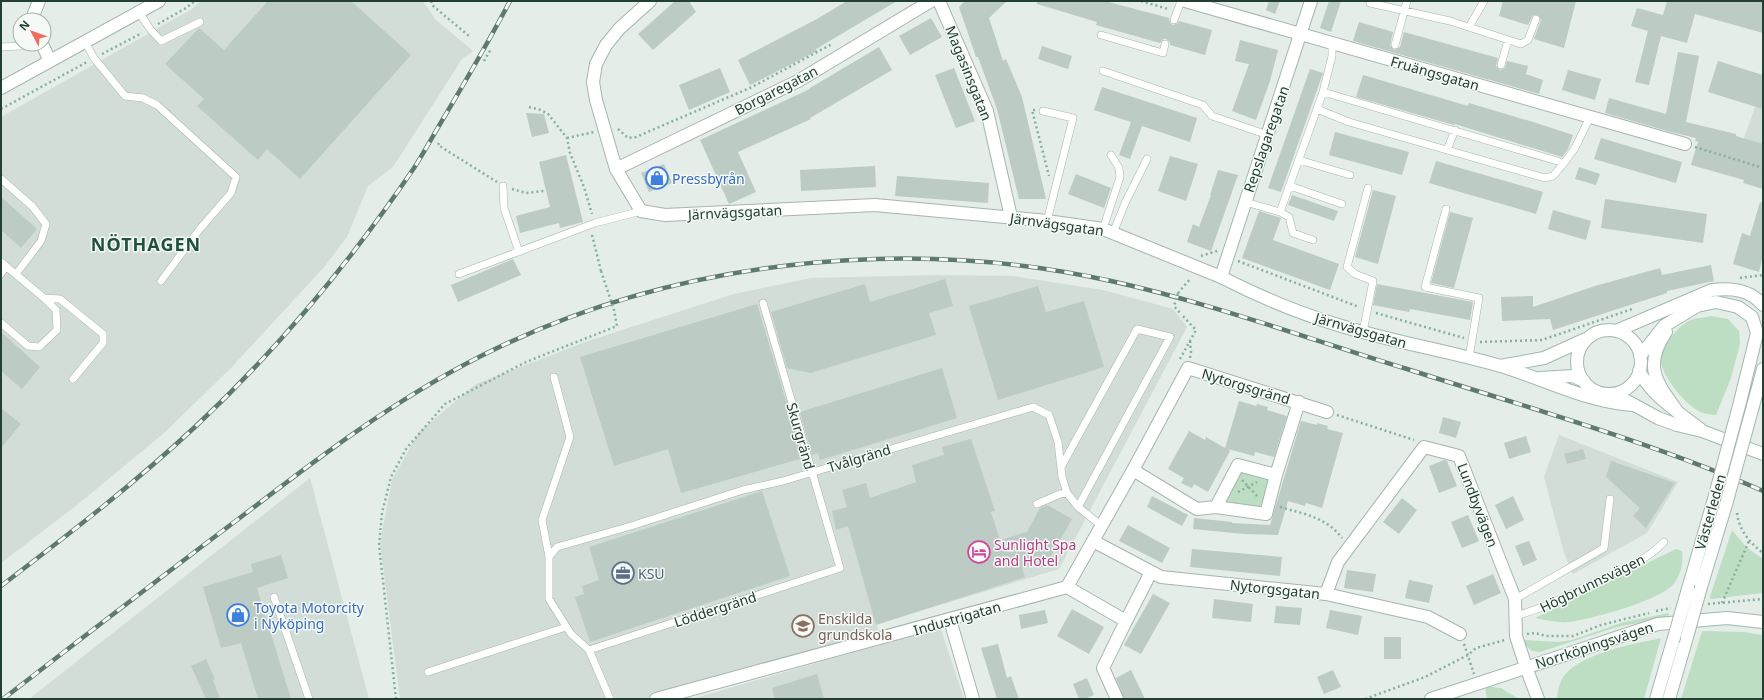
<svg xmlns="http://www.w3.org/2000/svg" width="1764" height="700" font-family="'Noto Sans',sans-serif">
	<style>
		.built { fill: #d2ddd7 }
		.green { fill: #bddec2 }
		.building { fill: #bccbc3 }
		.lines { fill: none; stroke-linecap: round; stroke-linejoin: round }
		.lane-casing { stroke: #a6b5ae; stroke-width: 8 }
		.street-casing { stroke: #a6b5ae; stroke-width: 14 }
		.secondary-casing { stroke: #a2b9ae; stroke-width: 14 }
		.path { stroke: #85b09d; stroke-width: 2.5; stroke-dasharray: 2 3; stroke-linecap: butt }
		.lane { stroke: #fff; stroke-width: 7 }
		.street { stroke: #fff; stroke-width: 12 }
		.secondary { stroke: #fff; stroke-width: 12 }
		.rail-casing { stroke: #5e7a6f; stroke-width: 4.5 }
		.rail { stroke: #f5faf6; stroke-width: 3; stroke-dasharray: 9; stroke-linecap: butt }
		.secondary-bridge-casing { stroke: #a2b9ae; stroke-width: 14; stroke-linecap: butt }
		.path-bridge { stroke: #85b09d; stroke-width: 2.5; stroke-dasharray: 2 3; stroke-linecap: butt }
		.secondary-bridge { stroke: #fff; stroke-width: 12 }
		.labels { text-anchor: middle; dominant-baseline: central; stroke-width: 3; stroke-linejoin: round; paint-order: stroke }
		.street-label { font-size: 14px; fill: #233f34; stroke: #f5faf6 }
		.shop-label { font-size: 14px; fill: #366cbe; stroke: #f5faf6; text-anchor: start }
		.hotel-label { font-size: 14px; fill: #b23c85; stroke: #f5faf6; text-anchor: start }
		.service-label { font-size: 14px; fill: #4e5e75; stroke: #f5faf6; text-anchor: start }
		.education-label { font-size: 14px; fill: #785e54; stroke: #f5faf6; text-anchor: start }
		.district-label { font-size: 18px; font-weight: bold; letter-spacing: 1px; fill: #1f513e; stroke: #f5faf6 }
	</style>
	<rect width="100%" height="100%" fill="#e4ede8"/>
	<path class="built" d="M201 1H423L435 19 473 51 462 59 393 167 368 186 347 237 325 266 231 368 164 433 77 505 1 563V117L192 9Z
		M1763 85V173L1735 163Z
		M938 275 1013 276 1103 290 1173 309 1187 327 1059 569 877 624 878 631 652 699H400L380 543 392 480 419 432 476 384 588 341 734 294 811 278Z
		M1559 435 1678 482 1647 533 1573 574 1564 553 1544 477Z
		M310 478 369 699H29Z
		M940 627 964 699H692Z"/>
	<path class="green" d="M1711 316 1728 319 1739 331 1740 344 1731 378 1716 415C1712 415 1707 414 1703 413 1688 408 1663 378 1661 362 1658 349 1677 328 1687 322 1693 318 1704 318 1711 316Z
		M1239 470 1270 478 1263 507 1225 504 1222 501Z
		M1732 530 1746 547 1763 559V593L1711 599 1710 597Z
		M1676 549 1682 551C1684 563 1680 581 1668 589 1651 602 1590 620 1568 622 1557 623 1546 620 1535 618Z
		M1669 613 1668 617 1617 627 1540 652 1532 651 1523 643V640L1558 642 1572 640 1624 622Z
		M1702 631 1744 632 1763 635V699H1681Z
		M1661 638 1644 699H1557C1558 691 1559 683 1564 676 1581 653 1634 644 1661 638Z
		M1485 686 1501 688 1519 699H1487Z"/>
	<path class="building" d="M268 1H351L411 55 300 179 267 149 258 160 197 106 204 99 165 64 199 28 224 50Z
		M675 1H689L696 12 653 50 638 34Z
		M847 1H897L816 49 817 51 750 85 738 60 817 19Z
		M965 1H1007L989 18 1003 61 1006 59 1022 97 1046 199H1019L997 109 978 57H976L959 7Z
		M1037 1H1105L1169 18 1170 23 1173 25 1177 24 1179 21 1212 30 1205 55 1170 45V42L1166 39H1163L1160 43 1096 25 1097 22 1037 4Z
		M1269 1H1280L1275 14 1266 10Z
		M1329 1H1341L1331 32 1320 28Z
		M1503 1H1576L1564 48 1534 39 1541 20 1538 15H1533L1528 25 1499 16Z
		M1667 1H1763V33L1695 14 1687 43 1661 36 1649 85 1635 82 1648 31 1631 26 1637 8 1663 15Z
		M931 18 942 37 910 55 899 36Z
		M1359 22 1393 32 1390 46 1394 50 1400 47 1404 32 1498 58 1496 66 1500 70 1505 68 1507 61 1528 66 1526 74 1543 80 1539 94 1353 41Z
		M1240 40 1278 50 1270 81 1256 120 1232 111 1249 64 1235 61Z
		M1042 46 1072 56 1068 69 1038 59Z
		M879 47 892 70 810 118 811 119 738 152 756 192 729 204 700 140 810 89V88Z
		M1678 52 1699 56 1686 122 1736 134V136L1763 144V189L1743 183 1744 180 1691 165 1698 142 1695 141 1696 138 1671 132 1605 113 1609 98 1666 114Z
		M1718 61 1763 75V109L1708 92Z
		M720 68 730 92 689 110 679 85Z
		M954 68 975 121 956 128 935 75Z
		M1310 69 1323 73 1281 192 1268 188Z
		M1568 70 1601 79 1595 100 1562 90Z
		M1363 75 1468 106 1469 103 1533 122 1573 135 1568 149 1562 157 1455 124 1454 125 1356 97Z
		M1102 87 1197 118 1190 142 1142 126 1130 159 1119 155 1131 122 1094 110Z
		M526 113 544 114 549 133 532 137Z
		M1335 132 1409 152 1402 175 1329 155Z
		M1601 138 1682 162 1676 183 1594 159Z
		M566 155 583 222 560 228 559 223 520 233 516 216 550 207 539 162Z
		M1170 156 1198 164 1186 201 1158 191Z
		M1436 161 1543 192 1536 214 1429 183Z
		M664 164 672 183 649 192 641 173Z
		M875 166 876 187 801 191 800 170Z
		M1579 167 1600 174 1596 185 1575 179Z
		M1218 170 1238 175 1211 251 1187 242 1193 224 1199 227 1211 195H1210Z
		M1076 174 1111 188 1104 208 1068 194Z
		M897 176 989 183 988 203 895 196Z
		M1373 190 1396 196 1378 264 1355 257Z
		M1292 195 1338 211 1334 221 1288 205Z
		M1 197 37 229 21 248 1 230Z
		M1605 199 1707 214 1703 243 1601 228Z
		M1760 202 1763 203V256L1759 272 1733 264 1742 233 1750 236Z
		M1553 210 1591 221 1586 240 1548 229Z
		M1259 211 1281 218 1273 240 1339 264 1330 290 1242 258Z
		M1450 212 1473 218 1454 288 1431 283Z
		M513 259 521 275 458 302 451 285Z
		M1711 265 1714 281 1667 291V293L1553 330 1550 319 1502 321 1501 297 1533 296V307L1595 286 1660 268 1662 275Z
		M945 279 953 306 929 313 936 335 810 373 787 368 771 312 865 284 870 302Z
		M1377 284 1473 302 1470 320 1410 309 1409 312 1373 305Z
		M1038 286 1046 312 1084 301 1104 367 998 400 969 306Z
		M757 304 803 458 681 493 668 449 614 466 580 357Z
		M1 332 40 367 22 389 1 371Z
		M942 368 957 418 820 460 818 453 812 455 800 412Z
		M1239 401 1256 406 1257 404 1268 407 1267 410 1287 416 1274 457 1255 452 1254 456 1228 449 1230 451 1208 492 1194 484 1192 488 1181 483 1184 478 1168 469 1189 431 1205 440 1206 437 1225 448Z
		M1 408 21 424 1 448Z
		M1443 417 1461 422 1456 438 1439 433Z
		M1301 421 1317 425V423L1328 426 1327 429 1343 433 1322 508 1306 503 1305 506 1288 501 1278 535 1244 534 1193 529 1194 518 1232 522V523L1270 525Z
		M1526 436 1531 452 1509 459 1504 443Z
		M971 439 995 511 991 512 1000 540 1027 532 1040 508 1047 505 1072 519 1049 560 1022 568 1025 577 876 625 848 526 836 530 832 511 847 507 842 490 866 483 870 498 916 482 912 465 944 455 942 447Z
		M1583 449 1586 459 1567 464 1564 454Z
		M1444 460 1447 461 1457 486 1439 493 1429 466Z
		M1611 461 1675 483 1646 528 1633 516 1640 508 1606 477Z
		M762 491 790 576 590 642 575 597 584 594 582 586 599 580 589 547Z
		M1152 496 1188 515 1182 526 1147 507Z
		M1513 496 1524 520 1506 529 1495 505Z
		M1402 498 1417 510 1399 534 1383 522Z
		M1468 515 1479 541 1462 548 1451 522Z
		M1128 525 1170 548 1162 563 1119 541Z
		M1529 541 1537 560 1523 566 1515 546Z
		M1192 549 1282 557 1280 576 1190 567Z
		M281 555 288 578 257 588 291 699H258L241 643 221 648 203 587 253 572 251 564Z
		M1347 570 1376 574 1373 592 1344 588Z
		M1493 574 1501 593 1474 605 1466 586Z
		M1409 580 1433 585 1429 603 1405 598Z
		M1153 594 1170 603 1141 654 1124 645Z
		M1214 599 1253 604 1251 622 1212 618Z
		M1276 606 1302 608 1300 625 1274 623Z
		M1072 609 1104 627 1089 654 1057 636Z
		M1045 610 1048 623 1021 629 1019 615Z
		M1330 610 1362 616 1358 635 1326 628Z
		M1384 637H1401V659H1384Z
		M998 644 1007 678 1011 676 1019 699H997L981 648Z
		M206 659 215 679 213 680 220 699H206L191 666Z
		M1131 670 1145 699H1124L1116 678Z
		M1333 670 1341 687 1324 694 1317 677Z
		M817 674 824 699H775L772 688Z
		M1087 678 1094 695 1085 699H1079L1073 684Z"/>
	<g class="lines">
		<g class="lane-casing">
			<path id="lane" d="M1370 3 1450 21 1521 44 1528 40 1536 19
				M139 12 150 29 161 41 200 22
				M1174 20 1181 1
				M1469 27 1484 1
				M1101 35 1163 53 1165 44
				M85 42 94 58 125 96 143 98 157 105 236 177 231 193 199 230 161 281
				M1395 45 1407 1
				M1 47 42 45
				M1501 65 1508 40
				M1103 71 1203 105 1212 116 1268 135
				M1323 92 1564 163 1575 148 1590 117
				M1317 109 1349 122 1545 178 1553 176 1564 163
				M1043 111 1073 118 1047 221
				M1447 150 1455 130
				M1299 160 1350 175
				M1 179 32 206 46 224 41 241 16 274
				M503 186 504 208 519 252
				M1290 186 1342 204
				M1245 202 1280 212 1323 92 1332 56V43
				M1446 209 1425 287 1479 298 1469 358
				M1280 212 1289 217 1293 233 1313 240
				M1103 229 1120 177 1119 168 1111 155
				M1113 233 1126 201 1147 159
				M1 262 44 298 56 310 57 330 39 347 28 346 1 323
				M1 274 6 266
				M459 274 595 223 641 211
				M44 298 60 299 103 334V343L73 379
				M1363 332 1373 281 1355 274 1347 267 1368 188
				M554 377 570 437 542 520 549 557V599L571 634 589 650 610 699
				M1061 467 1137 329 1170 337 1078 507
				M1037 504 1060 494 1067 493
				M549 557 557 547 631 526 743 490 783 481 1033 407 1049 415 1058 442 1062 477 1067 493 1078 507 1102 526
				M274 597 309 699
				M1515 599 1604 548 1610 499
				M1515 616C1542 609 1565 597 1589 585 1615 573 1644 563 1664 542
				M589 650 840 568 763 303
				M428 672 566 627"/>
		</g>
		<g class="street-casing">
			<path id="street" d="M650 1 620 28 606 45 596 64 593 82 596 100 616 169 641 211 665 215 875 205 1047 221 1103 229 1221 277
				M939 1 987 111 1011 217
				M1185 1 1685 144
				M33 20V16L39 1
				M42 44 50 61
				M1 88 159 1
				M616 169 798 81 931 1
				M1133 470 1188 368 1327 412
				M1216 507 1238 465 1276 475
				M1093 541 1161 577 1326 594 1428 617 1460 634
				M1067 587 1126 621 1103 668 1117 699
				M1326 594 1338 562 1424 447 1459 456 1515 599 1516 636 1526 667
				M950 620 973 699
				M1126 621 1151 572
				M656 699 1067 587 1133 470 1197 509 1216 507 1266 514 1276 475 1299 402"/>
		</g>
		<g class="secondary-casing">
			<path id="secondary" d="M1311 1 1221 277C1258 296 1296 312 1335 324 1388 341 1444 350 1497 365 1543 378 1586 402 1633 405
				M1577 362a32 32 0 1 1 64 0a32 32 0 1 1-64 0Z
				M1616 331 1712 290C1732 288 1749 289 1763 305
				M1666 332C1643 366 1656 382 1677 411
				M1640 356 1664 326 1697 306 1716 302 1738 307 1752 317 1757 333 1740 402
				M1500 366 1544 358 1586 339
				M1639 371C1654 398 1676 410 1700 429
				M1540 378 1573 376 1584 381
				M1627 401 1658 418 1677 425 1702 431 1763 454
				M1753 406 1763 369
				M1701 587 1727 501
				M1688 589 1714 499
				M1526 667 1538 699
				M1431 699 1658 624 1727 618 1763 622
				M1656 699 1673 641
				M1669 699 1687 637"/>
		</g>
		<path class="path" d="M431 1 432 5 469 36
			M1141 1 1168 9
			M158 24 186 8 195 1
			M102 54 142 33
			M484 61 491 49
			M529 107 541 110 548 114 567 138 570 153 584 187 592 214
			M1 109 87 62
			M1035 110H1032L1049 176
			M618 129 628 138 636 137 752 87 832 44
			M567 138 594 132
			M439 143 438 145 497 182
			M1695 147 1763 168
			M512 189 526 193 544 191
			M592 235 601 271
			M1201 256 1217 251
			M1238 261 1359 307
			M1740 278 1763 275
			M1178 293 1191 278
			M1376 313 1464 338
			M1190 341 1191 352 1190 358
			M1480 342 1542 340 1632 309
			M1180 359 1196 330 1181 314
			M1337 415 1414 440
			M1242 480 1258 497
			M1238 492 1257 482
			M1280 507C1304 514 1326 517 1342 538
			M1737 513C1739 530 1750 543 1763 553
			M1722 603 1749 541
			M1708 604 1763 599
			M1656 611 1671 608
			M1527 634 1535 633 1546 636H1573L1601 625 1649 613
			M1464 644 1474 674
			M396 699 379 545 382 513 391 477 406 449 445 404 526 362 617 326 614 310
			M1365 699 1425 677 1468 655 1476 648 1505 640"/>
		<use href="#lane" class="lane"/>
		<use href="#street" class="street"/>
		<use href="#secondary" class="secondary"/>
		<g class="rail-casing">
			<path id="rail" d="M1 586C68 535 134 484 196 426 278 349 351 261 414 168 425 151 435 132 446 114 468 77 490 39 510 1
				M3 699C82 638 161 577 241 517 318 458 394 400 481 356 671 260 904 235 1111 281 1211 303 1309 339 1407 369 1526 407 1648 441 1763 491"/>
		</g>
		<use href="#rail" class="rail"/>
		<g class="secondary-bridge-casing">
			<path id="secondary-bridge" d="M1714 499 1740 402
				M1727 501 1753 406
				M1687 637 1701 587
				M1673 641 1688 589"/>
		</g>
		<path class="path-bridge" d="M601 271 614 310
			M1178 293 1174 306 1181 314"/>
		<use href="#secondary-bridge" class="secondary-bridge"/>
	</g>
	<defs>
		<g id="shop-ring" transform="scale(1.15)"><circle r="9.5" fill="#f5faf6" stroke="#3f7fe0" stroke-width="1.5"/><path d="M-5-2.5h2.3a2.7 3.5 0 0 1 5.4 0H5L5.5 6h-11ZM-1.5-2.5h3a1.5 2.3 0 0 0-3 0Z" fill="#3f7fe0"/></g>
		<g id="hotel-ring" transform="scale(1.15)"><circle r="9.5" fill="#f5faf6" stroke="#d1479c" stroke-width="1.5"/><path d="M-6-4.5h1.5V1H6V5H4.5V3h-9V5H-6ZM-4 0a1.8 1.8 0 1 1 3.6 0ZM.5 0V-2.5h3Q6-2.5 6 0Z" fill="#d1479c"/></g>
		<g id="office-ring" transform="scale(1.15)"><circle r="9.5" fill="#f5faf6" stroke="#5c6f8a" stroke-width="1.5"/><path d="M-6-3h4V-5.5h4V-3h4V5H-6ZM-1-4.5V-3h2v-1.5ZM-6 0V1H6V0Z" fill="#5c6f8a"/></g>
		<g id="school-ring" transform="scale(1.15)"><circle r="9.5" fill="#f5faf6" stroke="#8d6e63" stroke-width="1.5"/><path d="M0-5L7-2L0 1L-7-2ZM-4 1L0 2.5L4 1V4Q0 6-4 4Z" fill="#8d6e63"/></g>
	</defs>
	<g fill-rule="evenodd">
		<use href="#shop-ring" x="657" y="178"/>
		<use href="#hotel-ring" x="979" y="552"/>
		<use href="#office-ring" x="623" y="573"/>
		<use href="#shop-ring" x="238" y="615"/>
		<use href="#school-ring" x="803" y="626"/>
	</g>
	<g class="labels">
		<g class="street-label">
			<text transform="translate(969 73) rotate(68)">Magasinsgatan</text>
			<text transform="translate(1435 73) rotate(16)">Fruängsgatan</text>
			<text transform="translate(776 90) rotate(-27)">Borgaregatan</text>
			<text transform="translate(1266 139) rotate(-71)">Repslagaregatan</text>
			<text transform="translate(735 212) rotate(-3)">Järnvägsgatan</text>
			<text transform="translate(1057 224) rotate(8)">Järnvägsgatan</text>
			<text transform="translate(1361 330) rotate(16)">Järnvägsgatan</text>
			<text transform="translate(1246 386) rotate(17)">Nytorgsgränd</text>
			<text transform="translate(801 436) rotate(74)">Skurgränd</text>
			<text transform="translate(859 458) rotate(-17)">Tvålgränd</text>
			<text transform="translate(1478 505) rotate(69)">Lundbyvägen</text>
			<text transform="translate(1710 512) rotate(-74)">Västerleden</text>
			<text transform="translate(1592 583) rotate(-26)">Högbrunnsvägen</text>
			<text transform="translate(1275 589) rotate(6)">Nytorgsgatan</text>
			<text transform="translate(715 609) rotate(-18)">Löddergränd</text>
			<text transform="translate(957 618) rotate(-16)">Industrigatan</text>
			<text transform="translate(1594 645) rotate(-18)">Norrköpingsvägen</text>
		</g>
		<g class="shop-label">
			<text x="672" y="178">Pressbyrån</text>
			<text x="254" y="607">Toyota Motorcity<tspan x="254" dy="16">i Nyköping</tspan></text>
		</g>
		<g class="hotel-label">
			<text x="994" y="544">Sunlight Spa<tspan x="994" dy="16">and Hotel</tspan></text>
		</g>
		<g class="service-label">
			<text x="638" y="573">KSU</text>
		</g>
		<g class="education-label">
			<text x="818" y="618">Enskilda<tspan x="818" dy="16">grundskola</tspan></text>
		</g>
		<g class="district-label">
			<text x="146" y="244">NÖTHAGEN</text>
		</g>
	</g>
	<rect width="1764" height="700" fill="none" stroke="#233f34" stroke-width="4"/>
	<g transform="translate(32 32) rotate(311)"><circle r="19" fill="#f5faf6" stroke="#a1afa8"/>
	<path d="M0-3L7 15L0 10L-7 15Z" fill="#f06e5f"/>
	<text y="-6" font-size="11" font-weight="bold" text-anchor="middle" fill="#233f34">N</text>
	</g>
</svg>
